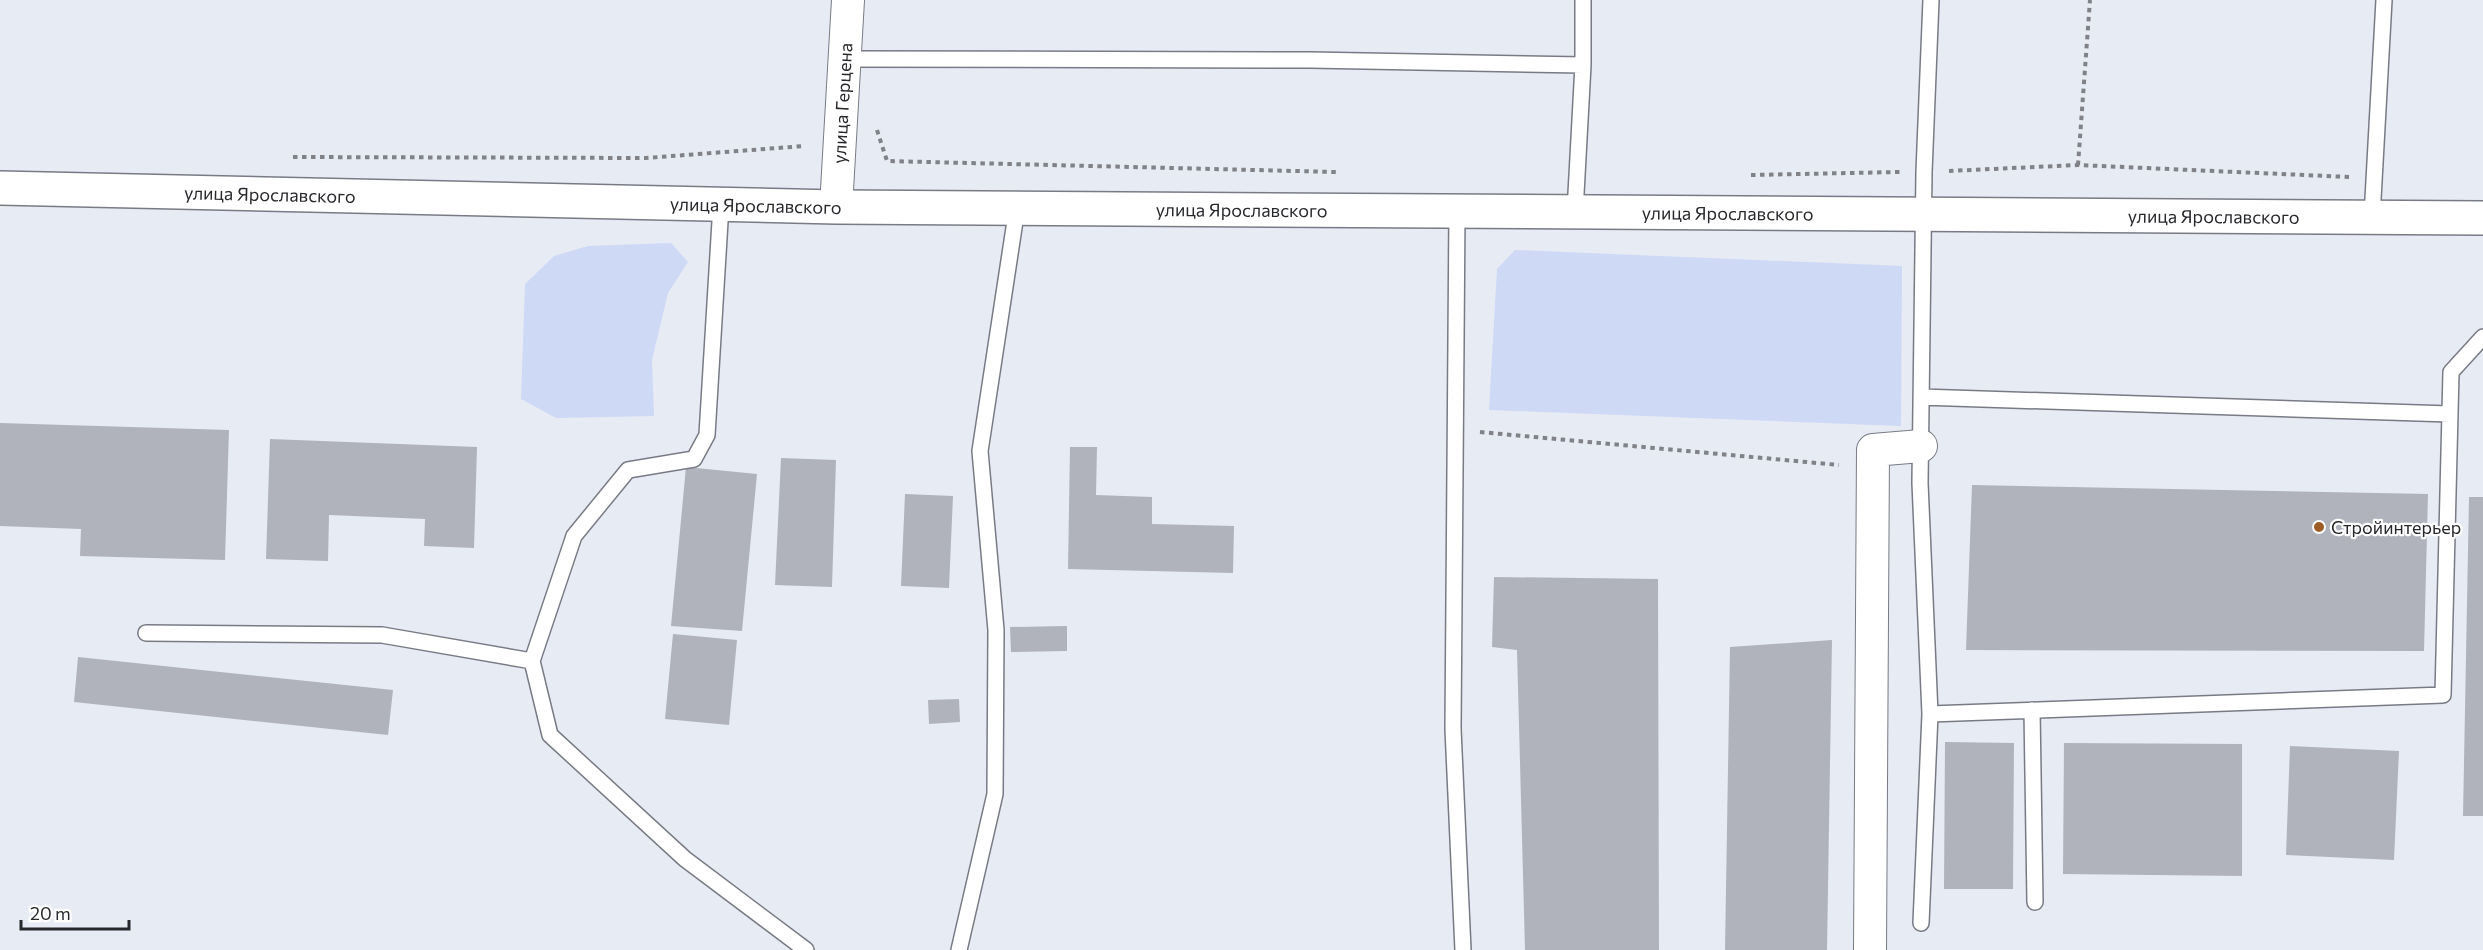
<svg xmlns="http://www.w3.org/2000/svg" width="2483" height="950" font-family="Commissioner,sans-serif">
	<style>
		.green { fill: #ced9f6 }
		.building { fill: #b0b3bc }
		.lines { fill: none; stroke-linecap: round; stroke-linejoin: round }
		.service-casing { stroke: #787b84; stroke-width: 18 }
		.minor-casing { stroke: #787b84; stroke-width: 34 }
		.tertiary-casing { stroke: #787b84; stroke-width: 36 }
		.path { stroke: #808288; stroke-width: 4; stroke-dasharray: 4.5 4.5; stroke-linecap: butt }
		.service { stroke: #fff; stroke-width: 15 }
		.minor { stroke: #fff; stroke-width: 32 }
		.tertiary { stroke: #fff; stroke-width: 33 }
		.poi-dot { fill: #9d5d26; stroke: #fff; stroke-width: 2 }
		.labels { text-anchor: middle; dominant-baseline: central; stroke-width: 4.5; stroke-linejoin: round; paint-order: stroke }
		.street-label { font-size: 18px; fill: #27282c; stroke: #fff }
		.poi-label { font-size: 18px; fill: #27282c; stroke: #fff; text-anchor: start }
	</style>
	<rect width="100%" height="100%" fill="#e7ebf4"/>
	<path class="green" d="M671 243 688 262 668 293 652 360 654 416 556 418 521 399 525 284 554 256 588 246Z
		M1515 250 1902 266 1901 426 1489 410 1497 269Z"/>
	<path class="building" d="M0 423 229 430 225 560 80 556 81 529 0 526Z
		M270 439 477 447 474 548 424 546 425 519 329 515 328 561 266 559Z
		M1070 447H1097L1096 495 1152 497V524L1234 526 1233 573 1068 569Z
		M781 458 836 460 832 587 775 585Z
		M686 467 757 474 742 631 671 626Z
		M1972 485 2428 494 2424 651 1966 650Z
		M905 494 953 496 949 588 901 586Z
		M2469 497H2483V816H2463Z
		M1494 577 1658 579 1659 950H1525L1517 650 1492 647Z
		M1067 626V651L1011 652 1010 627Z
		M673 634 737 640 729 725 665 719Z
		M1832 640 1827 950H1725L1730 647Z
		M78 657 393 690 388 735 74 702Z
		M959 699 960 722 929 724 928 700Z
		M1945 742 2014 743 2013 889H1944Z
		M2064 743 2242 744V876L2063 874Z
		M2290 746 2399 751 2394 860 2286 855Z"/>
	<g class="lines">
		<g class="service-casing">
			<path id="service" d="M843 59 1310 60 1583 65 1575 212
				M1583 65V0
				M1457 211 1453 729 1463 950
				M2372 217 2384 0
				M1921 397 2450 414
				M146 633 382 635 532 661 550 735 685 859 806 950
				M532 661 574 536 628 470 694 459 707 435 721 205
				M2032 710 2035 902
				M1930 714 2443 695 2451 372 2483 337
				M1921 923 1930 714 1920 483 1924 172 1931 0
				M959 950 995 794 996 630 980 451 1017 208"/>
		</g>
		<g class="minor-casing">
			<g id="minor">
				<path id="s1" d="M836 207 848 0"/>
				<path d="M1870 950 1873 450 1921 446"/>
			</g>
		</g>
		<g class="tertiary-casing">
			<g id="tertiary">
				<path id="s2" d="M0 188 836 207 2483 218"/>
			</g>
		</g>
		<path class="path" d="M877 130 887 161 1336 172
			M293 157 646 158 804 146
			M2078 165 2090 0
			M1949 171 2078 165 2349 177
			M1751 175 1900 172
			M1480 432 1839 465"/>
		<use href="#service" class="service"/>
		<use href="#minor" class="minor"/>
		<use href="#tertiary" class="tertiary"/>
	</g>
	<circle class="poi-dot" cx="2319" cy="527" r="6"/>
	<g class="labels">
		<g class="street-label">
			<text stroke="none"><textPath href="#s1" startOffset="104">улица Герцена</textPath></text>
			<text stroke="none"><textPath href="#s2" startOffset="270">улица Ярославского</textPath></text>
			<text stroke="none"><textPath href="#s2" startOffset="756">улица Ярославского</textPath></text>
			<text stroke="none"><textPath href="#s2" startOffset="1242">улица Ярославского</textPath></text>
			<text stroke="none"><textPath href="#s2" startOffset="1728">улица Ярославского</textPath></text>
			<text stroke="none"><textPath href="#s2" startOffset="2214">улица Ярославского</textPath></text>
		</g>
		<g class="poi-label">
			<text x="2331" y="527">Стройинтерьер</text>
		</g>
	</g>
	<path d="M21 920v9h108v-9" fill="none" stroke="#27282c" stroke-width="3"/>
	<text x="30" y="920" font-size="18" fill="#27282c" stroke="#ffffff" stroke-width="4.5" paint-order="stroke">20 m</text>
</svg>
